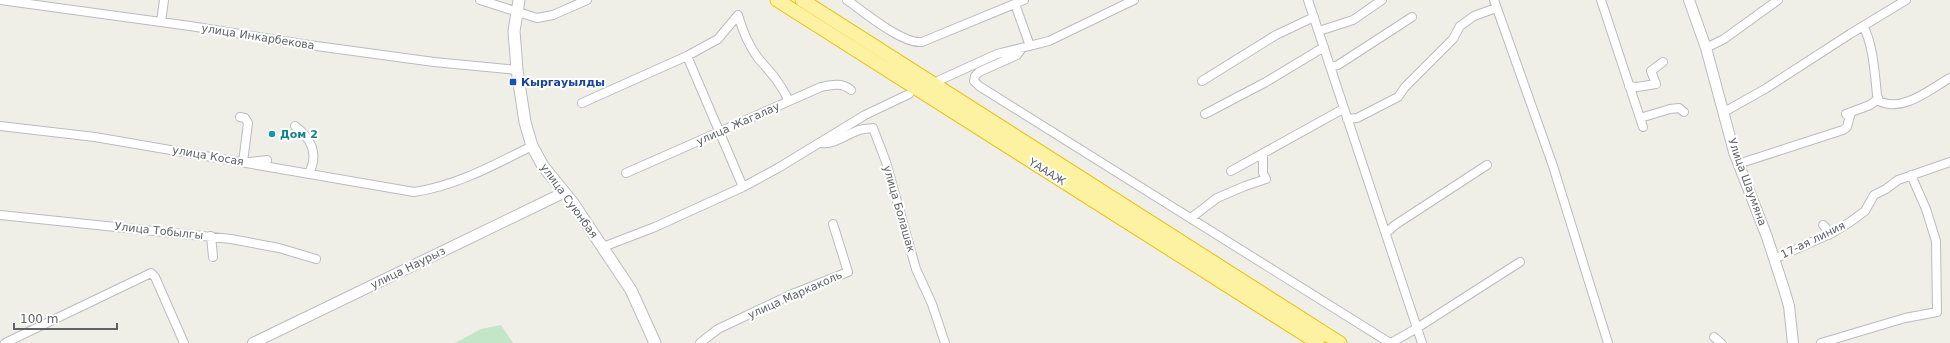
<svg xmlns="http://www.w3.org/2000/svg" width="1950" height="343" font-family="'DejaVu Sans',sans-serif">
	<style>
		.green { fill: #c4e6c8 }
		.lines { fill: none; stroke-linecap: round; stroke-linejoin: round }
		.minor-casing { stroke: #b9bbc0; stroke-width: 10 }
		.tertiary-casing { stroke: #b9bbc0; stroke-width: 12 }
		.secondary-casing { stroke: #babcc2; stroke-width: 13 }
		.trunk-casing { stroke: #efbf07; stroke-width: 15 }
		.minor { stroke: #fff; stroke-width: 8 }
		.tertiary { stroke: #fff; stroke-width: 10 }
		.secondary { stroke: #fff; stroke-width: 11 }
		.trunk { stroke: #fcf2a1; stroke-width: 13 }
		.transit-dot { fill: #1a4fb4; stroke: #fff; stroke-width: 1.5 }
		.culture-dot { fill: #0f9aa8; stroke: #fff; stroke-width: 1.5 }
		.labels { text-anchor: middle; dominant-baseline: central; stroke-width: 4; stroke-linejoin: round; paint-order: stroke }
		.street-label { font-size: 11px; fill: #5e6166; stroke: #fff }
		.transit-label { font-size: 11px; font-weight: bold; fill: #164399; stroke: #fff; text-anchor: start }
		.culture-label { font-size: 11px; font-weight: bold; fill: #0d838f; stroke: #fff; text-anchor: start }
	</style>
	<rect width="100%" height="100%" fill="#f0efe7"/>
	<path class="green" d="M501 325 513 343H455L481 329Z"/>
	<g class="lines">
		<g class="minor-casing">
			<path id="minor" d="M0 0 190 26 309 45 434 62 517 70
				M480 0 537 18 553 15 587 0
				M847 0C864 12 902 44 922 42L1024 0
				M1308 0 1417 328 1520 262
				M1494 0 1553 166 1608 343
				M1601 0 1643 127
				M1015 4 1030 46
				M161 22 164 0
				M1863 26C1873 43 1875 75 1877 95L1879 101C1903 113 1930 89 1950 78
				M1319 31 1353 20 1382 0
				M1022 48 1017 55 979 72 975 76 974 81 979 86 1390 343
				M1706 48 1724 39 1778 0
				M687 56 743 187
				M1331 67 1338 65 1412 17
				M940 80 997 54 1049 41 1134 0
				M1202 81 1276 35 1314 17
				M1629 86 1637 87 1656 84 1651 71 1663 62
				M582 103 687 56 718 39 738 15C742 29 749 46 758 58 772 74 779 81 789 101
				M1724 112 1765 89 1850 34 1906 0
				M1205 114 1266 82 1324 47
				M1846 114 1870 105 1878 99
				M240 117 245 118 248 123 243 162
				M1640 118 1670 109 1679 108 1684 112
				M1347 119 1357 118 1398 97 1405 87 1453 39 1460 26 1474 16 1496 8
				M0 126 95 137 414 192C456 186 494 165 532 146
				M295 126C311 138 319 154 309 173
				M821 143C837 145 849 131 864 129 868 128 870 129 873 128L886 162 916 269 932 304 945 343
				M249 162 267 160
				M1738 164 1843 130 1847 127 1851 112
				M1231 171 1343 109
				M626 173 821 87C831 85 842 82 851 90
				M0 215 231 239 279 248 316 259
				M1191 218 1217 198 1245 186 1266 179 1263 173V154
				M1823 225 1826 228 1829 235
				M1386 233 1395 225 1487 165
				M211 236 213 257
				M603 247 655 227 743 187 778 168 865 115 909 94
				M1774 259 1832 233 1850 222 1865 211 1874 195 1886 189 1898 180 1950 162
				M1714 337 1721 343
				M5 343 151 273 155 277 184 343
				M700 343 718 329 790 295 848 272 833 224
				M1391 343 1417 328 1422 343
				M1821 343 1905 318 1937 312 1936 241 1926 209 1911 175"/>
		</g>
		<g class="tertiary-casing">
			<path id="tertiary" d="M1689 0 1706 48 1734 152 1767 237 1784 289 1789 306 1793 343
				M253 343 563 193"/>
		</g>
		<g class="secondary-casing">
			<path id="secondary" d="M519 0 514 31 517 70 525 122 532 146 543 166 573 203 631 290 655 343"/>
		</g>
		<g class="trunk-casing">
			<path id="trunk" d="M777 0 1318 343
				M802 0 1340 343"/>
		</g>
		<use href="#minor" class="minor"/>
		<use href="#tertiary" class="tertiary"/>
		<use href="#secondary" class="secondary"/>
		<use href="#trunk" class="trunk"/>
	</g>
	<rect class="transit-dot" x="509" y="78" width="8" height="8" rx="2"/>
	<circle class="culture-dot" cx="272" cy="134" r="4"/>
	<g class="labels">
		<g class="street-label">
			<text transform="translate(258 37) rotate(9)">улица Инкарбекова</text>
			<text transform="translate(738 124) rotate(-24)">улица Жагалау</text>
			<text transform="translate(208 156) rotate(10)">улица Косая</text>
			<text transform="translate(1047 172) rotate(32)">ҮАААЖ</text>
			<text transform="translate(1747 182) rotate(70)">Улица Шаумяна</text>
			<text transform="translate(569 201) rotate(54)">улица Суюнбая</text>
			<text transform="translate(899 209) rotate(74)">улица Болашак</text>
			<text transform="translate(159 231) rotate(6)">Улица Тобылгы</text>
			<text transform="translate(1813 240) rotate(-26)">17-ая линия</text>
			<text transform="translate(408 268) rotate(-26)">улица Наурыз</text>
			<text transform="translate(795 295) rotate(-24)">улица Маркаколь</text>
		</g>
		<g class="transit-label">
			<text x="521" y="82">Кыргауылды</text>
		</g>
		<g class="culture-label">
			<text x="280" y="134">Дом 2</text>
		</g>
	</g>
	<path d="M14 323v6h103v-6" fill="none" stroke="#5e6166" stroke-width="2"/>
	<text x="20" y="323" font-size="12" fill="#5e6166" stroke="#ffffff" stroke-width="3" paint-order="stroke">100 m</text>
</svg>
